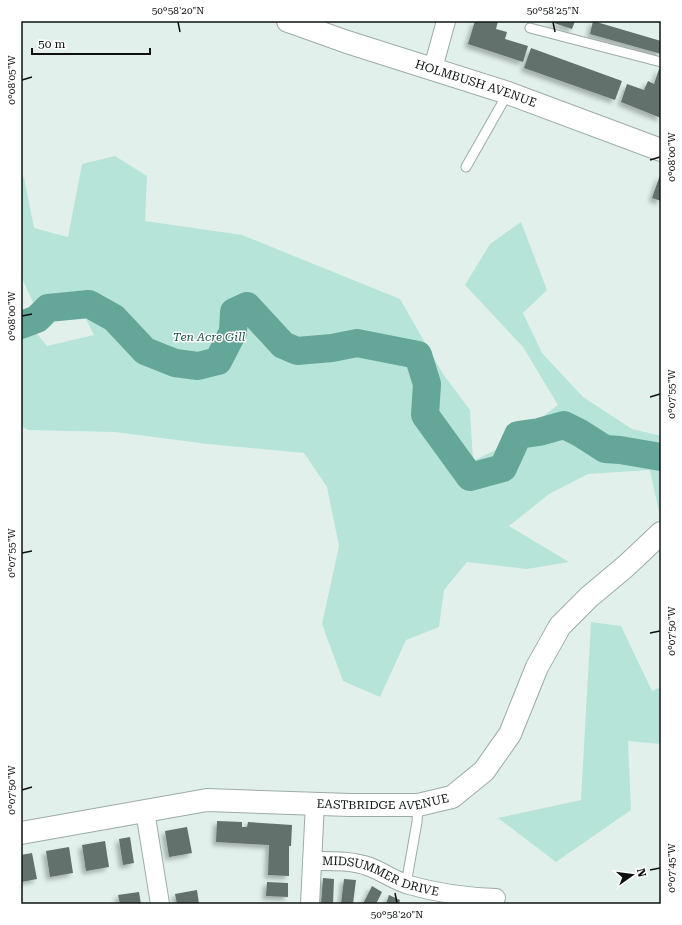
<svg xmlns="http://www.w3.org/2000/svg" width="682" height="925" font-family="'Roboto Serif',serif">
	<style>
		.green { fill: #b7e4d8 }
		.lines { fill: none; stroke-linecap: round; stroke-linejoin: round }
		.river { stroke: #64a697; stroke-width: 28 }
		.building { fill: #63716d; filter: url(#shadow) }
		.lane-casing { stroke: #9daba7; stroke-width: 11 }
		.street-casing { stroke: #9daba7; stroke-width: 20 }
		.secondary-casing { stroke: #9daba7; stroke-width: 24 }
		.lane { stroke: #fff; stroke-width: 9 }
		.street { stroke: #fff; stroke-width: 18 }
		.secondary { stroke: #fff; stroke-width: 22 }
		.ticks { fill: none; stroke: #0d1211; stroke-width: 1.5 }
		.labels { text-anchor: middle; dominant-baseline: central; stroke-width: 3; stroke-linejoin: round; paint-order: stroke }
		.street-label { font-size: 12px; fill: #0d1211; stroke: #fff }
		.park-label { font-size: 12px; font-style: italic; fill: #1b5348; stroke: #fff }
		.neatline { fill: none; stroke: #0d1211; stroke-width: 1.5 }
		.ticks-label { font-size: 10px; text-anchor: middle; fill: #0d1211 }
	</style>
	<defs>
		<filter id="shadow"><feDropShadow dx="-3.5" dy="3.5" stdDeviation="2" flood-color="#0004"/></filter>
	</defs>
	<rect width="100%" height="100%" fill="#e1f0eb"/>
	<path class="green" d="M115 156 147 176 145 221 242 235 400 299 443 374 470 410 473 461 500 448 558 405 523 347 465 285 490 244 521 222 547 290 523 313 542 353 583 397 632 429 661 436V516L659 512 650 470 588 474 549 494 509 526 569 562 527 569 467 562 444 590 439 627 406 640 380 697 343 681 322 624 339 546 327 487 304 453 208 444 115 432 28 430 21 426V314L47 346 94 335 80 307 36 309 21 276V174L24 178 34 228 68 237 82 164Z
		M591 622 621 626 652 691 661 687V744L628 741 631 810 556 862 498 818 581 800Z"/>
	<g class="lines">
		<path class="river" d="M21 325 37 319 48 308 89 304 114 318 145 351 175 363 198 366 218 361 233 332 234 312 247 306 283 345 297 351 332 348 357 343 418 355 427 384 425 415 470 477 503 468 518 435 539 432 564 425 580 433 605 449 620 450 661 457"/>
	</g>
	<path class="building" d="M475 21H498L496 29 507 32 505 39 528 46 523 62 468 44Z
		M548 21H575L572 29Z
		M593 21 661 41V54L590 34Z
		M531 48 622 81 615 100 524 68Z
		M659 69 661 70V118L621 102 627 84 644 90 648 81 654 84Z
		M660 175H661V201L652 198Z
		M217 821 242 822V827H247L248 822 292 825 291 846H289V876L268 875 269 845 216 842Z
		M187 827 192 853 169 857 165 831Z
		M130 837 134 863 123 865 119 839Z
		M105 841 109 867 86 871 82 845Z
		M69 847 73 873 50 877 46 851Z
		M32 853 37 879 21 882V855Z
		M323 878 334 879 333 904H321Z
		M344 879 356 880 353 904H341Z
		M267 882 288 883V897L266 896Z
		M372 886 382 892 376 904H363Z
		M197 890 199 904H177L175 894Z
		M139 892 141 904H120L118 895Z
		M389 895 400 900 399 904H386Z"/>
	<g class="lines">
		<g class="lane-casing">
			<path id="lane" d="M530 28 661 62
				M466 167 508 93
				M406 884 417 822 418 805"/>
		</g>
		<g class="street-casing">
			<g id="street">
				<path d="M433 68 446 21"/>
				<path d="M145 811 160 904"/>
				<path id="s1" d="M312 861C332 861 351 860 370 867 383 872 395 881 409 885 437 893 466 897 496 898"/>
				<path d="M310 904 315 803"/>
			</g>
		</g>
		<g class="secondary-casing">
			<g id="secondary">
				<path id="s2" d="M288 21 347 42 508 93 661 150"/>
				<path id="s3" d="M21 833 207 800 350 805H418L452 797 484 771 510 734 537 667 560 626 589 597 626 566 661 533"/>
			</g>
		</g>
		<use href="#lane" class="lane"/>
		<use href="#street" class="street"/>
		<use href="#secondary" class="secondary"/>
	</g>
	<path class="ticks" d="M178 22 180 32M553 22 555 32M22 80 32 77M650 160 660 157M22 316 32 314M650 397 660 394M22 553 32 551M650 633 660 631M22 790 32 787M650 870 660 868M395 893 397 903"/>
	<g class="labels">
		<g class="street-label">
			<text stroke="none"><textPath href="#s2" startOffset="198">HOLMBUSH AVENUE</textPath></text>
			<text stroke="none"><textPath href="#s3" startOffset="365">EASTBRIDGE AVENUE</textPath></text>
			<text stroke="none"><textPath href="#s1" startOffset="71">MIDSUMMER DRIVE</textPath></text>
		</g>
		<g class="park-label">
			<text x="209" y="337">Ten Acre Gill</text>
		</g>
	</g>
	<rect width="682" height="925" fill="none" stroke="#ffffff" stroke-width="44"/>
	<g transform="translate(632 875) rotate(76)" stroke="#ffffff" stroke-width="3" paint-order="stroke">
	<path d="M0-3L7 15L0 10L-7 15Z" fill="#0d1211"/>
	<text y="-6" font-size="11" font-weight="bold" text-anchor="middle" fill="#0d1211">N</text>
	</g>
	<path d="M32 48v6h118v-6" fill="none" stroke="#0d1211" stroke-width="2"/>
	<text x="38" y="48" font-size="12" fill="#0d1211" stroke="#ffffff" stroke-width="3" paint-order="stroke">50 m</text>
	<rect x="22" y="22" width="638" height="881" class="neatline"/>
	<g class="ticks-label">
		<text x="178" y="14">50°58'20"N</text>
		<text x="553" y="14">50°58'25"N</text>
		<text transform="translate(11 80) rotate(-90)" y="4">0°08'05"W</text>
		<text transform="translate(671 157) rotate(-90)" y="4">0°08'00"W</text>
		<text transform="translate(11 316) rotate(-90)" y="4">0°08'00"W</text>
		<text transform="translate(671 394) rotate(-90)" y="4">0°07'55"W</text>
		<text transform="translate(11 553) rotate(-90)" y="4">0°07'55"W</text>
		<text transform="translate(671 631) rotate(-90)" y="4">0°07'50"W</text>
		<text transform="translate(11 790) rotate(-90)" y="4">0°07'50"W</text>
		<text transform="translate(671 868) rotate(-90)" y="4">0°07'45"W</text>
		<text x="397" y="918">50°58'20"N</text>
	</g>
</svg>
